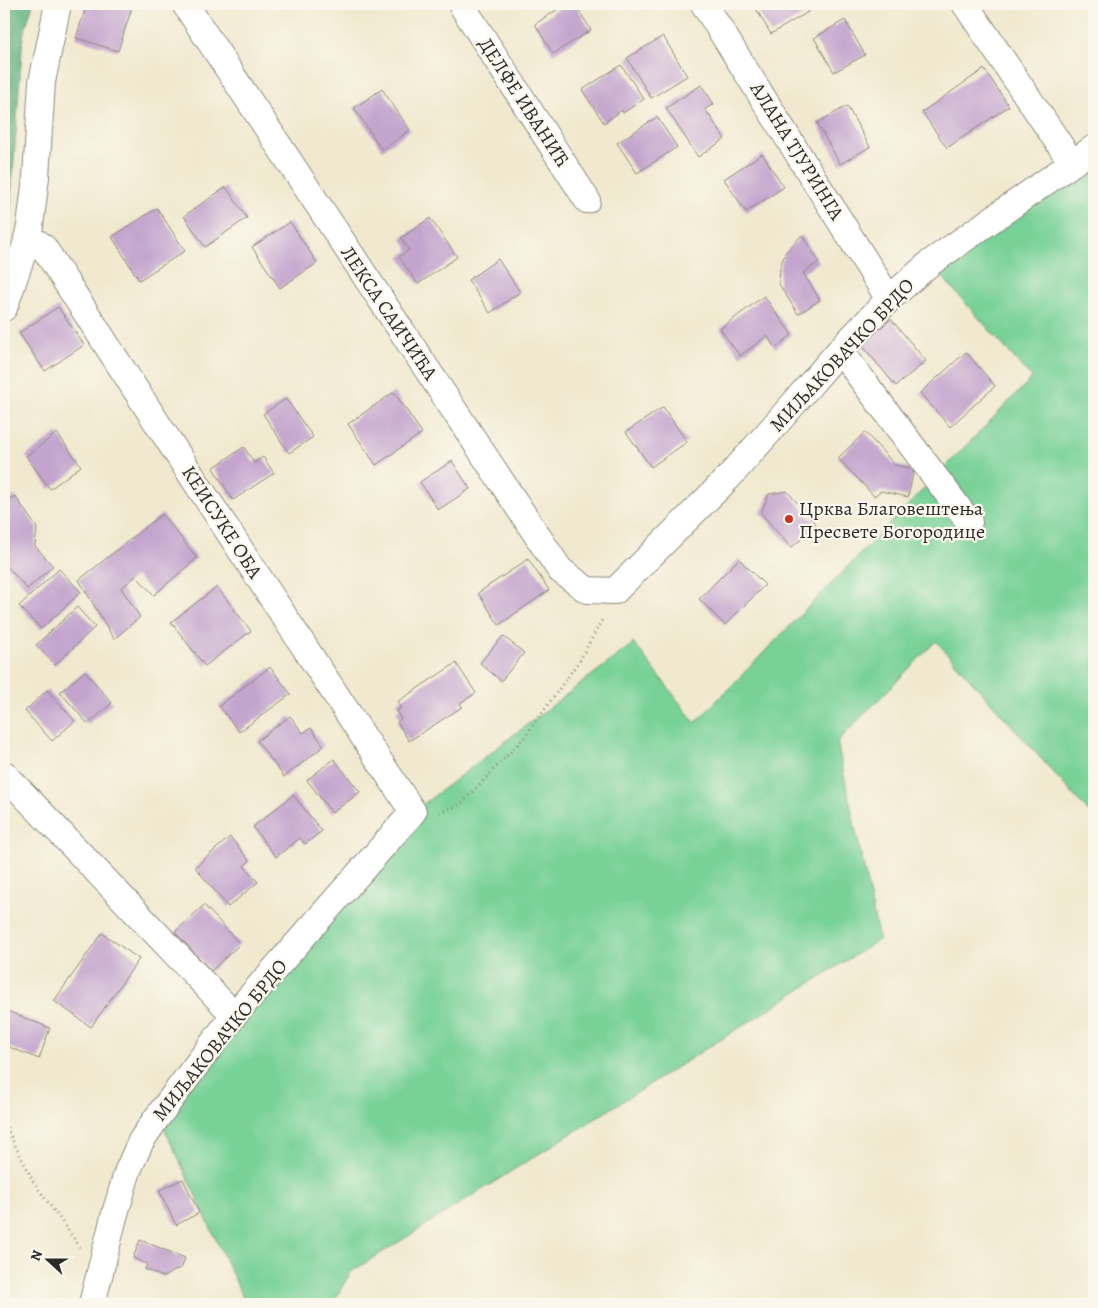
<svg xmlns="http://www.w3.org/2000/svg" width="1098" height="1308" font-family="Alegreya,serif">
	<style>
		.green { fill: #78d197; stroke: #527e61 }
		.forest { fill: #62b380; stroke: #466f56 }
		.building { fill: #c2a4cd }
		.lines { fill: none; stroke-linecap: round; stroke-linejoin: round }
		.street-casing { stroke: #8e8a7d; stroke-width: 28 }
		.path { stroke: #8e8a7d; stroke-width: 3; stroke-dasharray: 1 4; stroke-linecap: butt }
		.street { stroke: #fff; stroke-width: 26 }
		.poi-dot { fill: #c8321e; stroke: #fbf7ec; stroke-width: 2 }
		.labels { text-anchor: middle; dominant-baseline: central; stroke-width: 4.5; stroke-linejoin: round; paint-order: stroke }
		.street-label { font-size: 20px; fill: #2b2b2b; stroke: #fbf7ec }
		.poi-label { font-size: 20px; fill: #2b2b2b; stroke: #fbf7ec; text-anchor: start }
	</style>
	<rect width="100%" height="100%" fill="#fbf7ec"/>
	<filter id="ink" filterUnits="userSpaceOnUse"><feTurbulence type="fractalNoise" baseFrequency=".02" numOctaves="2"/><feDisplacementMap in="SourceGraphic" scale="10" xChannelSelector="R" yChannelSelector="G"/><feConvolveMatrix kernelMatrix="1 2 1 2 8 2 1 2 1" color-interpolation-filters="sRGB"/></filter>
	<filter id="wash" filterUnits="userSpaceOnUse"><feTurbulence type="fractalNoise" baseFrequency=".0096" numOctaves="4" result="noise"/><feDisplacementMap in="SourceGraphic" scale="20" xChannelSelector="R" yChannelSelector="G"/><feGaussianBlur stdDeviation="1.12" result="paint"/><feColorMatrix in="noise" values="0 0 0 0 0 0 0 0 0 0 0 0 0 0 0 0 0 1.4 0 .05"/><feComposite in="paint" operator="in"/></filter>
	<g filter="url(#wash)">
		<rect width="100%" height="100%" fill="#f0e9cf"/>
		<path class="green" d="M1094 145V818L936 641 837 742 879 940 351 1272 332 1304H246L161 1121 413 812 634 643 695 723 1032 378 930 263Z"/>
		<path class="forest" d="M4 4H33L23 36 8 241 4 252Z"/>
		<g id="blocks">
			<path class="building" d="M87 4H133L118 51 76 38Z
				M566 4H575L591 30 553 54 535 24Z
				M753 4H803L808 12 771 34Z
				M845 20 865 55 834 72 814 38Z
				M663 36 687 76 651 98 627 58Z
				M621 65 644 99 623 113 622 110 604 123 582 90Z
				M984 69 1009 106 947 148 922 112Z
				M701 85 714 104 705 109 725 139 698 157 666 108Z
				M382 89 410 130 382 150 354 108Z
				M847 106 870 147 840 164 817 123Z
				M657 117 677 147 637 173 617 143Z
				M762 154 784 187 746 212 724 179Z
				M226 187 247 218 205 247 184 216Z
				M157 208 185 251 139 280 112 237Z
				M430 218 457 257 418 284 399 257 409 250 401 238Z
				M290 222 317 263 280 288 252 247Z
				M802 235 819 262 803 273 820 300 798 314 779 284 780 267 785 253Z
				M498 259 520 292 490 313 468 280Z
				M764 296 792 335 775 348 767 336 740 356 720 329Z
				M58 307 84 345 45 371 19 333Z
				M891 319 926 361 896 386 861 344Z
				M966 352 995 386 950 427 920 393Z
				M394 392 422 433 376 465 348 424Z
				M286 399 313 437 289 453 263 414Z
				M663 407 687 442 651 467 626 432Z
				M865 432 895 465 914 469 908 497 881 491 874 496 838 458Z
				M57 433 81 466 50 489 26 456Z
				M244 447 254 463 263 457 274 473 233 500 213 468Z
				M452 461 470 489 438 510 420 482Z
				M787 491 817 526 791 548 761 513 769 494Z
				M15 496 37 528 35 546 53 566 27 589 6 565 4 539V503Z
				M162 514 197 558 154 595 136 576 121 588 140 617 114 639 79 580Z
				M528 559 549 590 499 625 478 593Z
				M739 559 765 585 725 625 699 599Z
				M59 569 81 592 41 629 19 606Z
				M217 587 251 631 205 666 171 622Z
				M77 607 95 627 55 665 36 645Z
				M503 636 524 653 501 681 480 663Z
				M456 663 476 693 460 703 462 707 409 741 397 722 401 719 396 711 401 708 397 702Z
				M270 667 291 694 239 732 219 706Z
				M85 671 112 703 88 724 60 692Z
				M47 690 75 721 52 741 25 711Z
				M290 716 303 733 311 728 324 746 284 777 257 741Z
				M334 759 360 792 332 813 307 780Z
				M293 795 322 831 305 844 300 838 276 857 253 827Z
				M230 837 250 861 244 866 258 882 228 907 195 867Z
				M204 905 240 944 211 971 175 932Z
				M102 933 139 959 91 1027 54 1001Z
				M7 1011 50 1028 39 1059 4 1045V1020Z
				M183 1179 199 1213 176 1225 159 1190Z
				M140 1240 185 1258 182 1267 163 1277 145 1269 147 1264 133 1258Z"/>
		</g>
	</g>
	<g filter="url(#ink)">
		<use href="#blocks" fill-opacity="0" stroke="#8e8a7d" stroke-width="1"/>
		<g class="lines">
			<g class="street-casing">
				<path id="street" d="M185 4 560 570 587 590 615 591 729 477 776 424 840 350 889 299 930 263 1094 148
					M461 4 587 200
					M704 4 889 299
					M965 4 1072 163
					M27 238 38 243 44 248 161 429 413 812 234 1015 156 1119 141 1141 128 1170 114 1217 92 1304
					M4 308 26 244 30 226 36 177 42 82 58 4
					M840 350 969 522
					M4 774 234 1015"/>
			</g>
			<path class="path" d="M439 812 460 805 523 739 580 660 603 618
				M4 1123 34 1183 80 1247"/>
			<use href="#street" class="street"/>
		</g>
	</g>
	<circle class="poi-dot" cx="789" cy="519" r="5"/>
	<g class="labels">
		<g class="street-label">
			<text transform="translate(524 102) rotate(57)">ДЕЛФЕ ИВАНИЋ</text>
			<text transform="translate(797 151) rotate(58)">АЛАНА ТЈУРИНГА</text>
			<text transform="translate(389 313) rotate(56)">ЛЕКСА САИЧИЋА</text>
			<text transform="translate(842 355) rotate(-47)">МИЉАКОВАЧКО БРДО</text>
			<text transform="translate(222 522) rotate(57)">КЕИСУКЕ ОБА</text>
			<text transform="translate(220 1040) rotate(-51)">МИЉАКОВАЧКО БРДО</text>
		</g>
		<g class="poi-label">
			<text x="799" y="508">Црква Благовештења<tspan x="799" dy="23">Пресвете Богородице</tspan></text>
		</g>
	</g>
	<rect width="1098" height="1308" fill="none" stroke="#fbf7ec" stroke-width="20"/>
	<g transform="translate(48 1260) rotate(291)" stroke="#fbf7ec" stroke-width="4" paint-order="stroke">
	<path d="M0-4L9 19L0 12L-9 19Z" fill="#2b2b2b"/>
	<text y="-8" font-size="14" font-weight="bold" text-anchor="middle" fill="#2b2b2b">N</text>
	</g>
</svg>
